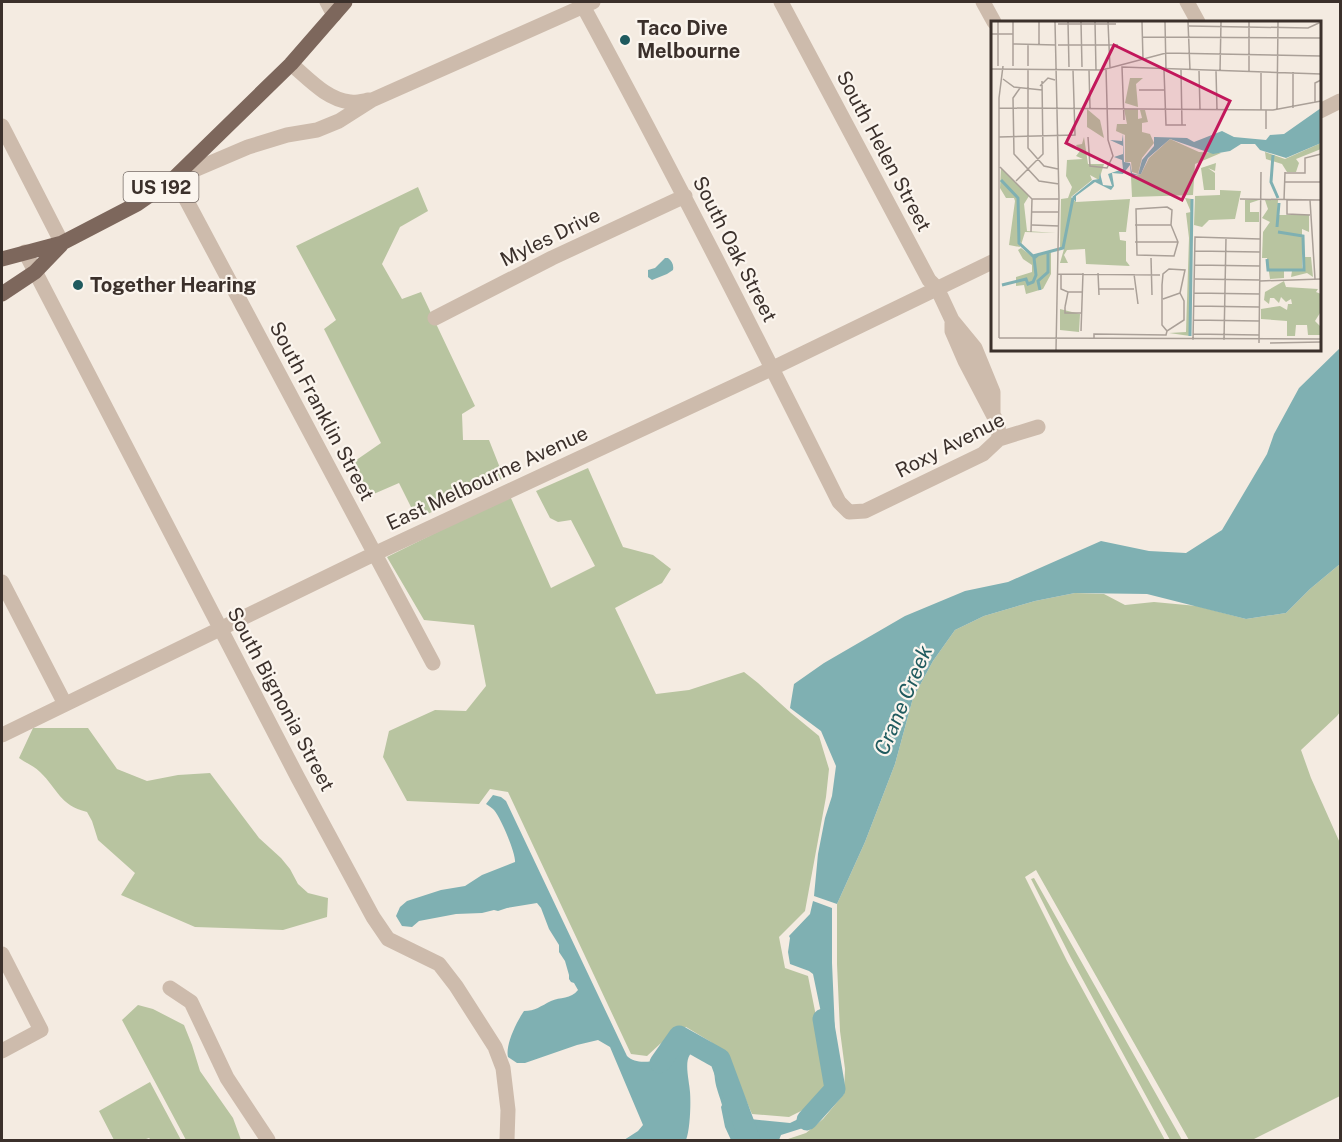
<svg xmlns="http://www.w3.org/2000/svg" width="1342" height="1142" font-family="'Public Sans',sans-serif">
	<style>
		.green { fill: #b8c4a0 }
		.water { fill: #7fb0b2 }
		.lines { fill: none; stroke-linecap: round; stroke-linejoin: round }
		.river { stroke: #7fb0b2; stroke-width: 21 }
		.minor { stroke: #cdbbac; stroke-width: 15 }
		.major { stroke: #7d675c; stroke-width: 15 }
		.poi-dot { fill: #1f5a5e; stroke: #fbf5ee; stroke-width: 2 }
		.labels { text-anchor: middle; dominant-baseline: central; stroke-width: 4.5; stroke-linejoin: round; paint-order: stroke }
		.shield { fill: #fbf5ee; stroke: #756b66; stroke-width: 1.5 }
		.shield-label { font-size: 18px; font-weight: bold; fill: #3b302b }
		.poi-label { font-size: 20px; font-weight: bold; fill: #3b302b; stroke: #fbf5ee; text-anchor: start }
		.street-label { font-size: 20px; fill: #3b302b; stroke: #fbf5ee }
		.water-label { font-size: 21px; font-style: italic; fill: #1f5a5e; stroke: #fbf5ee }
		.inset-river { fill: none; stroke: #7fb0b2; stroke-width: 3 }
		.inset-road { fill: none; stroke: #aaa098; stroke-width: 1.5 }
		.view { fill: #c2185b; fill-opacity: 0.15; stroke: #c2185b; stroke-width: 3 }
		.inset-edge { fill: none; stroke: #3b302b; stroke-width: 3 }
	</style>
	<rect width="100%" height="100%" fill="#f4ebe1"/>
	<path class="green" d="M418 187 428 211 400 227 382 264 402 299 421 292 475 406 462 414 463 440H489L504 478 417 519 399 483 369 496 352 463 381 443 324 329 336 320 296 246Z
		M588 468 623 547 653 555 671 569 662 583 615 608 656 694 689 690 744 672 758 683 791 713 819 736 829 769 826 797 805 911 779 937 785 968 808 976 830 1086 809 1107 789 1117 752 1114 730 1063 711 1042 686 1027 660 1044 647 1056 631 1054 508 792 490 789 479 804 407 801 383 757 389 731 435 710 466 711 486 686 474 625 424 620 387 557 510 496 551 588 595 566 571 520 558 522 550 518 536 491Z
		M1340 564V712L1337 716 1301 750 1311 778 1340 843V1096L1252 1140H1189L1036 870 1025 877 1067 961 1165 1140H785L806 1133 823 1119 844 1094 845 1069 840 1031 837 964V904L865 842 895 764 913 698 933 661 955 630 984 616 1035 601 1075 593 1104 594 1125 605 1154 602 1197 606 1246 619 1286 613 1310 589Z
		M33 728H88L117 769 147 781 178 775 210 773 259 838 281 858 290 869 298 884 308 893 328 898 327 917 283 930 195 927 121 895 135 873 98 840 92 821 87 812C59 805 58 789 40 772 34 766 26 763 19 758Z
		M1034 878 1182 1140H1170L1071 958 1031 879Z
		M138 1005 153 1009 184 1025 192 1045 200 1071 233 1118 241 1140H186L122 1020Z
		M150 1082 181 1140H151L149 1138 143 1140H114L99 1111Z"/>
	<path class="water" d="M665 258H668C672 261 674 265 673 270L667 274 652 280 648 277V270L655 268Z
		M1340 348V564L1310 589 1286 613 1246 619 1147 594 1075 593 1035 601 984 616 955 630 933 661 913 698 895 764 865 842 837 904 814 896 818 854 825 818 832 796 836 766 821 731 790 708 794 684 824 663 905 616 965 591 1008 582 1101 541 1149 551 1186 553 1222 530 1267 454 1274 434 1299 388Z
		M493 795 501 797 506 801 627 1056C635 1064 648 1062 659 1060L666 1046 687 1033 708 1046 725 1066 747 1116 750 1119 790 1123 813 1112 835 1089 836 1085 813 974 809 971 790 964 788 952 790 938 789 936 810 914 813 901 832 908V963L835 1031 840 1068 839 1091 819 1115 803 1128 781 1135 779 1140H731L725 1127 721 1107 722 1105C720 1097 716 1088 715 1080 714 1070 714 1060 708 1051 678 1044 689 1076 690 1092 691 1104 690 1130 686 1140H624L638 1131 643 1125 610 1047 598 1040 577 1045 525 1063H517L508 1057C505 1045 517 1021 524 1011 535 1011 541 1006 551 1001 560 997 571 999 578 990L574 983 571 982 569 979V975L565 961 559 952V945L549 929 541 908 537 903 507 908 498 911 494 910 482 913 456 914 419 921 412 927 402 926 396 916 400 907 407 901 441 890 465 886 482 875 515 862C516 854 501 818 494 810 492 808 489 806 486 804Z"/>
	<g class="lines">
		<path class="river" d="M660 1063 679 1036 720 1059 750 1140
			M807 1120 835 1089 823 1019"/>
		<path class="minor" d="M327 2 334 15
			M781 2 929 280 937 288 952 320 975 348 993 392V414
			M983 2 994 22
			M1187 2 1198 22
			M583 6C672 170 756 335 839 502L849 512 865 511 983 454 999 439 1038 427
			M291 64C309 79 326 99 350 102 356 103 363 101 369 100
			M1320 111 1340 101
			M2 126 62 243
			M25 252 298 778 373 917 388 939 439 964 456 986 495 1047 503 1068 508 1110 507 1140
			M435 318 552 258 685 196
			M952 323V331L965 361 998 424 999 439
			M2 582 65 704
			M433 663 181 190 173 179 248 147 287 135 317 130 339 121 372 100 593 2
			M2 735 374 554 773 368 992 262
			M2 954 41 1030 2 1051
			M170 988 191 1002 227 1078 268 1140"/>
		<path class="major" d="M2 259 62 243 137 204 173 179 291 64 345 2
			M2 294 35 272 61 245"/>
	</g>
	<g class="poi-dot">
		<circle cx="625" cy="40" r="6"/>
		<circle cx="78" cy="285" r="6"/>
	</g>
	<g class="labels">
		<rect class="shield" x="123.5" y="172" width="75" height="30" rx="4.5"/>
		<g class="shield-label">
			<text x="161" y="187">US 192</text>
		</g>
		<g class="poi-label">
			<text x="637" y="28">Taco Dive<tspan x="637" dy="23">Melbourne</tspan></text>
			<text x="90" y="285">Together Hearing</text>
		</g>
		<g class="street-label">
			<text transform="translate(884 151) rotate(62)">South Helen Street</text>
			<text transform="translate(550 237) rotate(-26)">Myles Drive</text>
			<text transform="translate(735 249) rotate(63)">South Oak Street</text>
			<text transform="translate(322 411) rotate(62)">South Franklin Street</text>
			<text transform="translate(950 445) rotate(-27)">Roxy Avenue</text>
			<text transform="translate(487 478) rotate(-25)">East Melbourne Avenue</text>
			<text transform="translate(281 699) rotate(62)">South Bignonia Street</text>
		</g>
		<g class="water-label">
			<text transform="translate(903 700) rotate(-67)">Crane Creek</text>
		</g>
	</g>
	<g transform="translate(991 21)">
		<rect width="330" height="330" fill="#f4ebe1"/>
		<path d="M139 57H152L145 63 147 86 134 82ZM96 88 109 99 113 117 96 106ZM133 88H147V98L151 97 149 89H154L157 101 151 102V111L159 113 163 122 151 137 147 153 141 151 140 141H134V114L125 110 126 103H136ZM93 116 97 143H113L108 159 99 154 101 159 80 176 85 181 139 178 135 211H128L129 219 135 220V240L139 245 95 243 94 228 76 229 73 234 77 242H69L73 228 69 227 70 178 77 177 81 166 75 155 76 139 92 138 85 135 89 130 85 124 91 123ZM179 118 208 131 230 132 204 143 202 174 141 176 140 156 150 153 158 137ZM330 122V128L305 138 308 142 305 151H296L291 143 275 138 274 131 294 138ZM225 142 224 150 217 147 224 152V169H213L210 147ZM10 147 38 175 33 183 36 210 65 212 34 211 30 224 27 211 29 226 18 224 24 180 23 177H15L9 167ZM229 169 250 170 244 198 218 199 211 206 203 204 204 175 229 174ZM194 177 201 178 202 183 199 315 178 312 195 311 198 217 195 192 200 191ZM254 179H268L259 182V191H268V201H254ZM274 179H287L286 194H318V211L311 208V249L314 236H320L322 256 316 252 300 256 301 250 293 249V257L279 258 276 237H271L272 211 279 201 271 197 277 188ZM30 227 42 236 60 231V253L52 268 35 273 33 264 25 265V256L41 251V244L32 238 27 229ZM293 260 295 266 327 268 325 271 330 273 329 292 324 300 330 306V314H317L316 304H305L304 315H296V300L270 298V288L289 285 296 289 297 283H301L300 278 295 281 290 276 288 282 283 277H279L278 283 273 279 274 271ZM69 288 89 293 88 311 69 309Z" fill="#b8c4a0"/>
		<path d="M330 87V122L295 137 269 129 264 123H250L239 130 222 133 179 118 157 137 150 153 140 155 139 144 132 153 121 152 123 165 120 169 104 161 85 175V181L81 176 102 159 108 158 109 152 112 164 121 165 117 153 132 148 131 139 123 136 132 133V125L119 119 131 120 132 113 133 141 139 142 141 152 147 154 151 139 163 125V116L196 117 203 121 231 110 243 116 275 119 279 114 293 113Z" fill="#7fb0b2"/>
		<path class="inset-river" d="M282 134 280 161 287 177M10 159 27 177 28 222 42 235 72 227 82 177M286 206 288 182M276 238 277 249H313L312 215 287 211M11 264 35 258 37 263 42 261 45 254 43 237 48 233M49 269 47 260 57 251V232M199 315 201 178"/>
		<path class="inset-road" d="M7 1V45M22 1V45M48 1V23M64 1 68 178 65 329M77 1 78 46M90 1 91 46M104 1 105 49M117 1 119 47M151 1 152 39M174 1 175 49M197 1 199 49M67 3H125M198 5 317 7 330 1M0 13H22M151 16 330 17M22 23 65 24M67 24H127M37 45V23M0 48 111 49 175 32 330 35M37 49V127L53 145 67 148M98 49 99 87M173 49 175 104H195M190 49 191 104M208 50 209 88M225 50 226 89M229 50 230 1M258 51V1M270 51V89M12 58 23 66 51 69M49 65 57 57 64 59M29 67 22 77 23 133 48 160 68 163M148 69H174M324 81V62L330 59M8 87 282 89 330 80M302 87V51M275 89V108M286 89 287 1M133 99 131 46 330 53M8 116 84 114 82 49M97 116 99 145 116 147 122 135 117 119 115 47M9 146 41 178 40 211M294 152H314V137L330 133M25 160 52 133 51 60M294 161H330M41 178H68M249 178 330 179M293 179 294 151M296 179V193L319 194M319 179 324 258M176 186 181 189 180 204 187 221 183 235 146 234 145 188ZM41 191H68M41 204 68 205M144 204H180M144 221H187M204 230 269 231M160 237 161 274M204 244 269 245M178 248 194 249 189 272 193 280V299L176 310 171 304V264L172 253ZM107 252 108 274M66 253 169 254M70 253V268L77 271M143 253 147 283M204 258 269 259M269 260 330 258M107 268H143M203 272 269 273M172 278 189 272M203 285 268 286M74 286 77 271H91M74 286V292H90M202 299 268 300M90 310 92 252M202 313 268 314M8 317 330 318M8 317V77L12 45M103 317V313L175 314 176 310M202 319 204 216 269 218M233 319 235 217M268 322 270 151M279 322 330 321"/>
		<path class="view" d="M123 24 239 80 191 179 75 122Z"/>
		<rect width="330" height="330" class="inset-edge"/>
	</g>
	<rect width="1342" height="1142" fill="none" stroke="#3b302b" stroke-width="6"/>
</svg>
